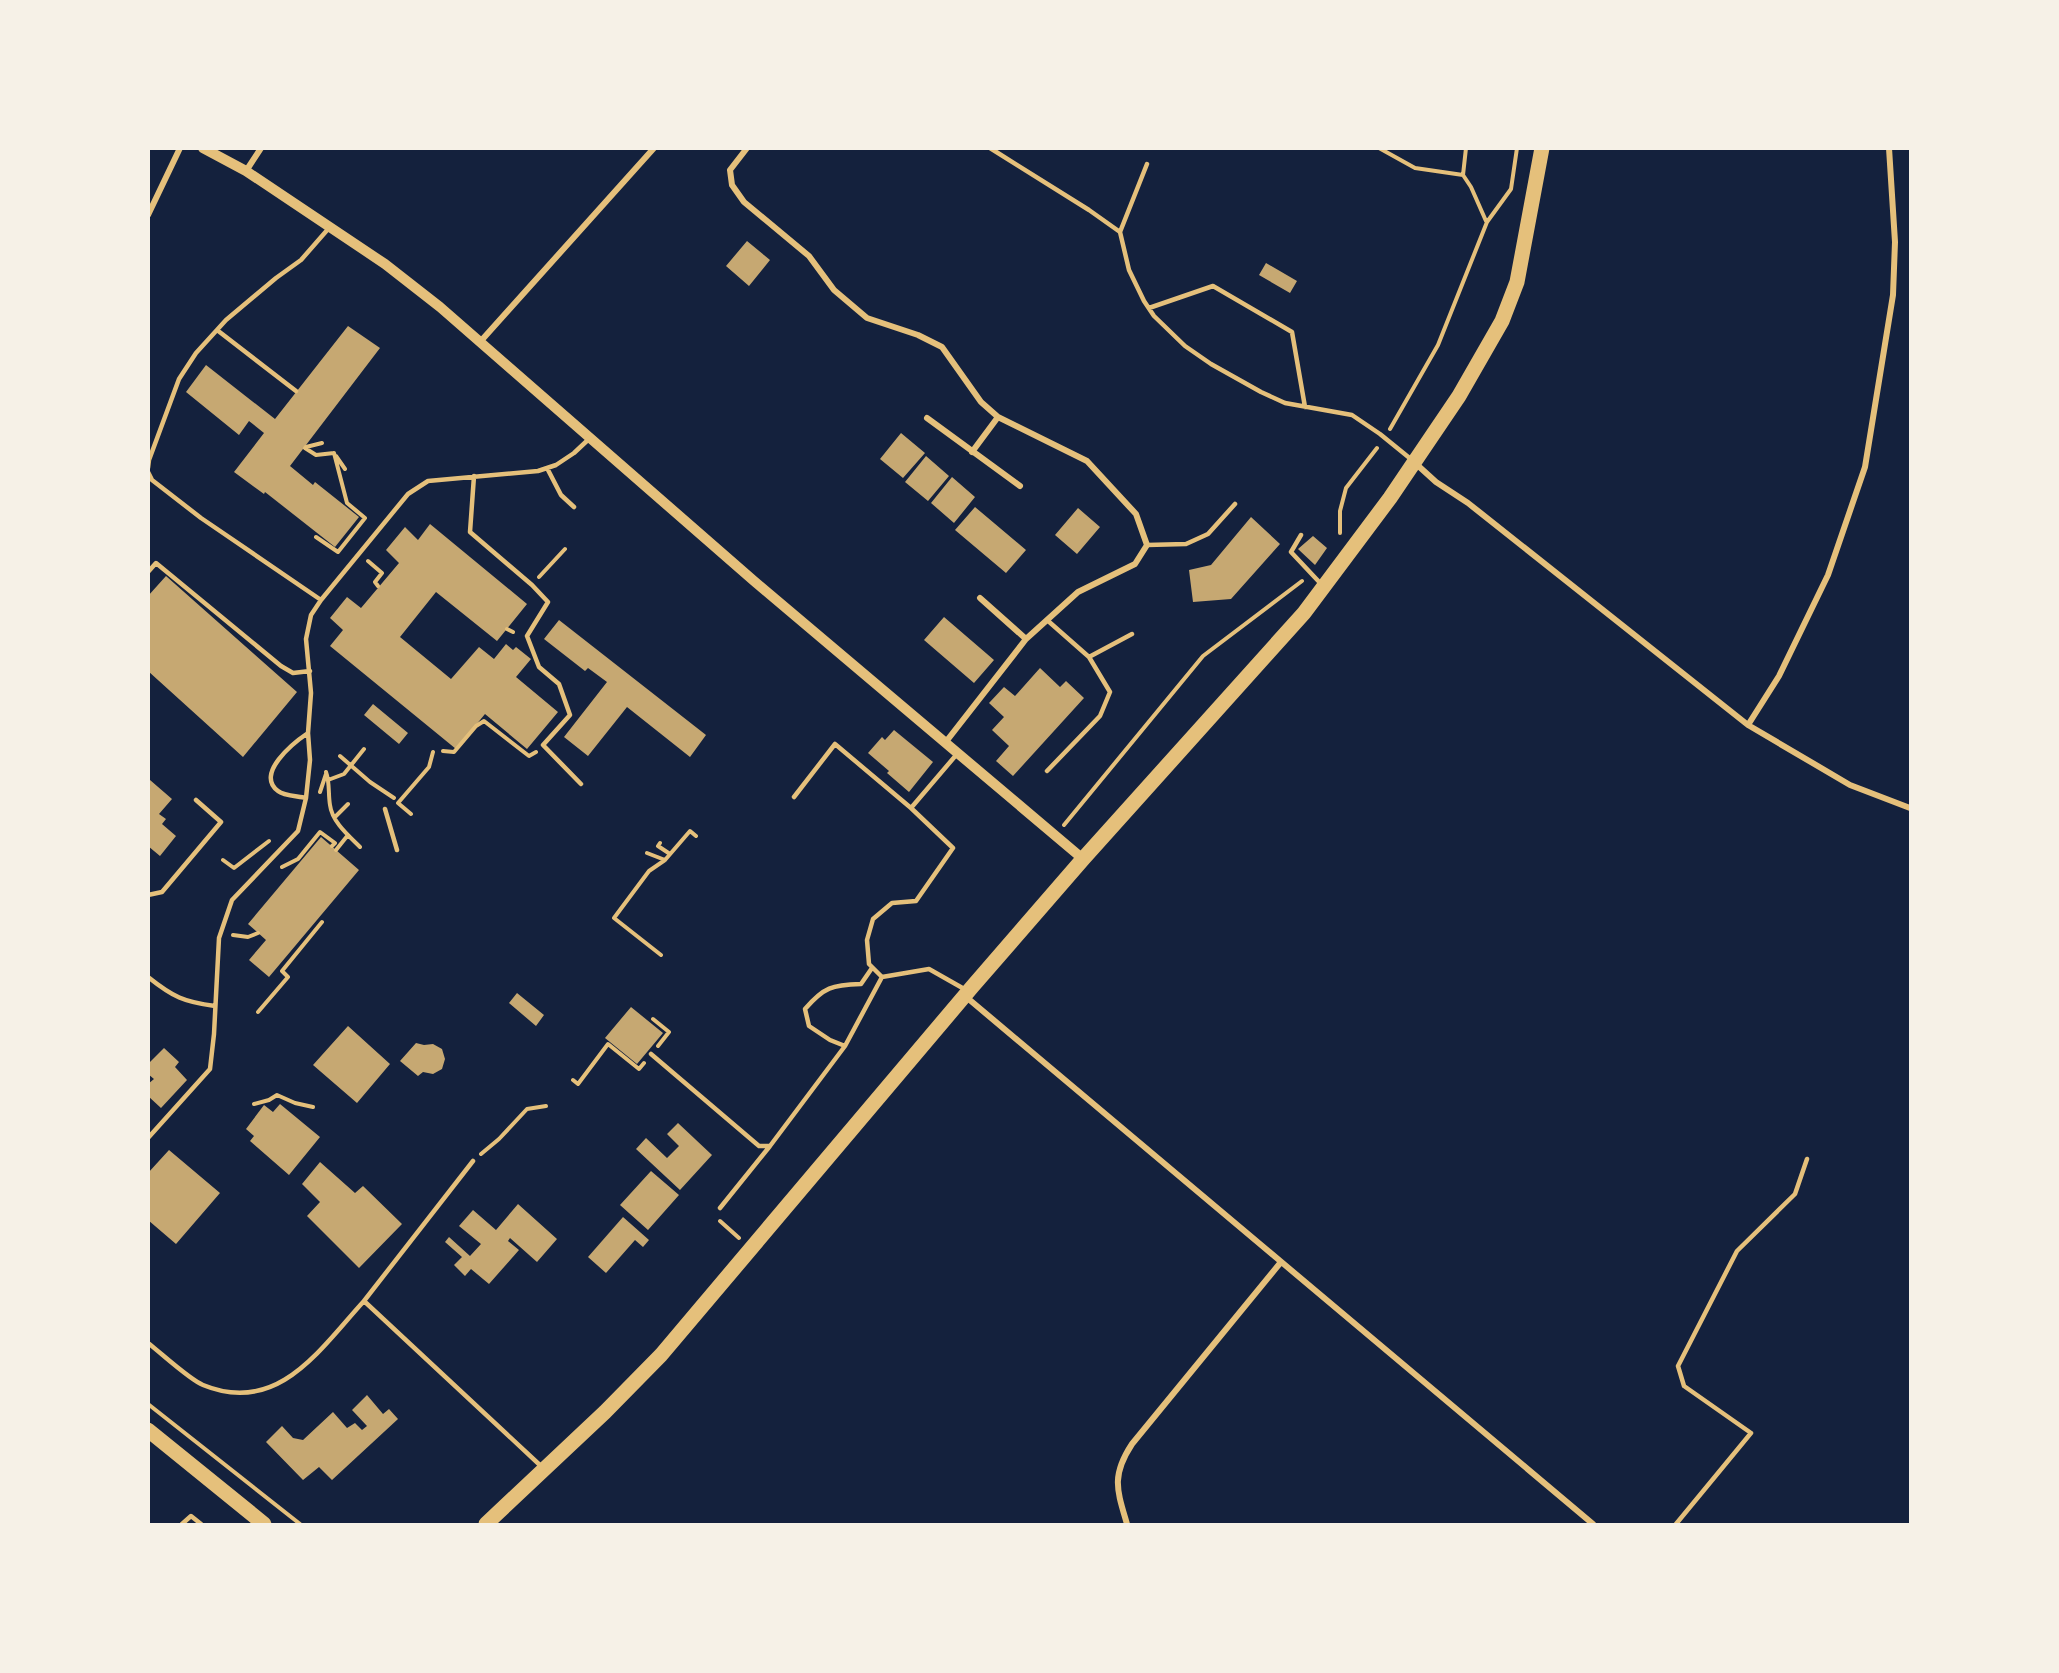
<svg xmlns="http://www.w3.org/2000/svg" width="2059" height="1673" font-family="'Sofia Sans Condensed',sans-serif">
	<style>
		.building { fill: #c6a872 }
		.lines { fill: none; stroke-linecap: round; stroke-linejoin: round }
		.path { stroke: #e5c07b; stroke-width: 4 }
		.service { stroke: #e5c07b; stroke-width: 4.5 }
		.minor { stroke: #e5c07b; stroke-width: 6 }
		.tertiary { stroke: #e5c07b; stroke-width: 10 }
		.primary { stroke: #e5c07b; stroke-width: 15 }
	</style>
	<rect width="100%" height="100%" fill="#14213d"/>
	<path class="building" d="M747 241 770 260 749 286 726 266Z
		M1266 263 1297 281 1290 293 1259 275Z
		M348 326 380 348 290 466 313 485 315 482 359 517 335 547 265 492 264 494 234 472 264 433 249 421 239 435 186 392 206 365 275 419Z
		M901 433 925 453 903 478 880 459Z
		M926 456 949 476 928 501 905 482Z
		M952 477 975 497 954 523 931 503Z
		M975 507 1026 550 1006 573 955 530Z
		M1078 508 1100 527 1077 554 1055 535Z
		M1251 517 1280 544 1231 599 1193 602 1189 570 1211 565Z
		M430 524 527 604 497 641 436 592 400 637 451 679 479 647 494 659 506 644 513 650 516 647 531 659 516 677 558 712 527 749 485 714 456 749 330 646 343 630 330 618 347 597 361 608 399 563 386 550 405 527 418 540Z
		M1313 536 1327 548 1315 565 1298 549Z
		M166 576 297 692 243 757 148 671V596Z
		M944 617 994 660 974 683 924 640Z
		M559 620 706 735 690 757 627 707 588 756 564 737 607 682 588 668 585 671 544 639Z
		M1040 668 1060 687 1066 681 1084 698 1013 776 996 761 1009 746 992 730 1004 717 989 703 1004 687 1015 696Z
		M373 704 408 733 399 744 364 715Z
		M894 730 933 762 909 792 887 773 889 771 868 753 882 737 885 740Z
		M150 780 172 799 159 814 166 819 162 824 176 836 160 856 148 846Z
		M321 837 359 870 269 977 249 960 266 940 248 924Z
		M517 993 544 1015 536 1026 509 1003Z
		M631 1007 663 1033 637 1064 605 1038Z
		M348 1026 390 1064 357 1103 313 1065Z
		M416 1043 424 1045 433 1044 442 1049 445 1059 442 1069 433 1074 423 1072 418 1076 400 1061Z
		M164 1048 179 1062 175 1067 187 1080 161 1108 148 1096V1084L154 1079 148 1074V1064Z
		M280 1104 320 1137 289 1175 250 1141 254 1136 246 1129 264 1105 273 1112Z
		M678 1123 712 1155 680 1190 636 1149 646 1138 667 1158 679 1146 667 1134Z
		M169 1150 220 1193 176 1244 148 1220V1173Z
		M320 1162 355 1193 363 1186 402 1224 359 1268 307 1216 320 1202 302 1184Z
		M651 1171 679 1195 648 1230 620 1205Z
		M518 1204 557 1239 537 1262 510 1238 508 1241 519 1250 489 1284 471 1269 465 1276 454 1265 462 1257 445 1242 449 1237 470 1256 481 1244 459 1226 473 1210 496 1230Z
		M623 1217 649 1240 643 1247 635 1240 606 1273 588 1257Z
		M367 1395 383 1414 389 1409 398 1419 332 1480 319 1467 303 1480 266 1442 282 1426 293 1438 303 1440 333 1412 347 1428 355 1423 362 1430 367 1426 352 1410Z"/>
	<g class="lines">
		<path class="path" d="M1379 148 1415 168 1463 175 1466 148
			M1463 175 1471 187 1486 221
			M1390 429 1438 345 1487 222 1511 189 1517 148
			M306 447 322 443
			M305 448 316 455 334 453
			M336 456 345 469
			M1340 533V511L1346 488 1377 448
			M316 537 338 552 365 518 347 503 334 453
			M368 561 382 573 375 582 378 586
			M539 577 565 549
			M507 629 513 632
			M443 751 454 752 476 726 484 721 529 756 536 752
			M340 756 370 782 394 798
			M326 772C330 783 328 793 330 805 332 822 349 836 360 847
			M328 780 344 774 364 749
			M320 792 326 774
			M411 814 398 803 429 767 433 752
			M335 817 348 804
			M1064 825 1203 656 1302 581
			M660 843 658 846 670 854
			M336 850 348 835
			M647 853 665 860
			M223 860 234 868 269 841
			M282 867 298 859 320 832 335 843 332 846
			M233 935 248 937 258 933
			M661 955 614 918 649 871 665 860 690 831 696 836
			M258 1012 288 977 282 971 322 922
			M653 1019 669 1032 658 1046
			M573 1080 578 1084 608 1044 639 1069 644 1063
			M254 1104 269 1100 277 1095 295 1103 313 1107
			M481 1154 499 1139 527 1109 546 1106
			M720 1221 739 1238
			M148 1404 300 1524"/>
		<path class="service" d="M990 148 1089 210 1120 232
			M1147 164 1120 232 1129 270 1144 301 1154 316 1185 346 1211 364 1261 392 1285 403 1352 415 1380 434 1412 460
			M1149 308 1213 286 1292 332 1305 407
			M217 330 296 391
			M148 468 149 460 179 379 196 353 226 320 276 278 301 260 329 228
			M547 468 561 495 574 507
			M148 472 152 480 201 518 321 600
			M474 476 470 532 532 585 548 602 527 636 539 667 559 684 570 715 543 745 581 784
			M1301 535 1291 552 1322 585
			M1147 545 1186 544 1208 534 1235 504
			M148 572 156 563 281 666 293 673 310 671
			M1047 620 1089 657 1110 692 1100 716 1047 771
			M1089 657 1132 634
			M794 797 835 744 911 808 953 848 916 901 892 903 873 919 867 940 869 964 882 977
			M306 798C298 796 284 796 278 791 255 774 293 743 308 733
			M911 808 957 754
			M385 809 397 850
			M148 895 162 892 221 822 196 800
			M148 977C173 997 184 1002 215 1006
			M882 977 929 969 966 990
			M845 1046 830 1040 809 1026 805 1009C824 987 832 985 861 984L872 968
			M651 1054 759 1146H770
			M148 1138 210 1069 214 1034 219 938 232 900 298 831 306 798 310 760 308 733 311 693 306 639 311 615 321 600 408 494 428 481 538 471 556 465 574 453 590 438
			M720 1208 770 1146 845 1046 882 977
			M364 1301 473 1161
			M148 1343C161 1353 190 1380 203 1385 278 1416 320 1349 364 1301L542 1467
			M182 1524 191 1516 201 1524
			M1676 1524 1751 1433 1684 1386 1678 1366 1737 1251 1795 1194 1807 1159"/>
		<path class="minor" d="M747 148 730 170 732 185 744 202 809 256 834 290 867 318 918 335 942 347 981 402 998 417 1087 461 1136 514 1147 545 1135 564 1078 592 1026 639 945 743
			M246 171 261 148
			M148 215 180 148
			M480 342 654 148
			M927 418 1020 486
			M972 452 998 417
			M1414 462 1436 482 1468 503 1748 725 1850 785 1910 808
			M980 598 1026 639
			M1748 725 1779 676 1828 575 1865 467 1893 295 1895 242 1889 148
			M965 996 1593 1524
			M1127 1524C1117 1490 1111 1476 1132 1444L1281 1262"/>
		<path class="tertiary" d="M203 148 246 171 385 264 440 307 754 581 1083 859"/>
		<path class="primary" d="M148 1430 264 1524
			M486 1524 605 1412 661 1355 972 987 1083 859 1304 613 1390 498 1459 396 1502 321 1517 282 1542 148"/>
	</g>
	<rect width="2059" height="1673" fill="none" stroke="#f6f1e7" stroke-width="300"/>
</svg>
